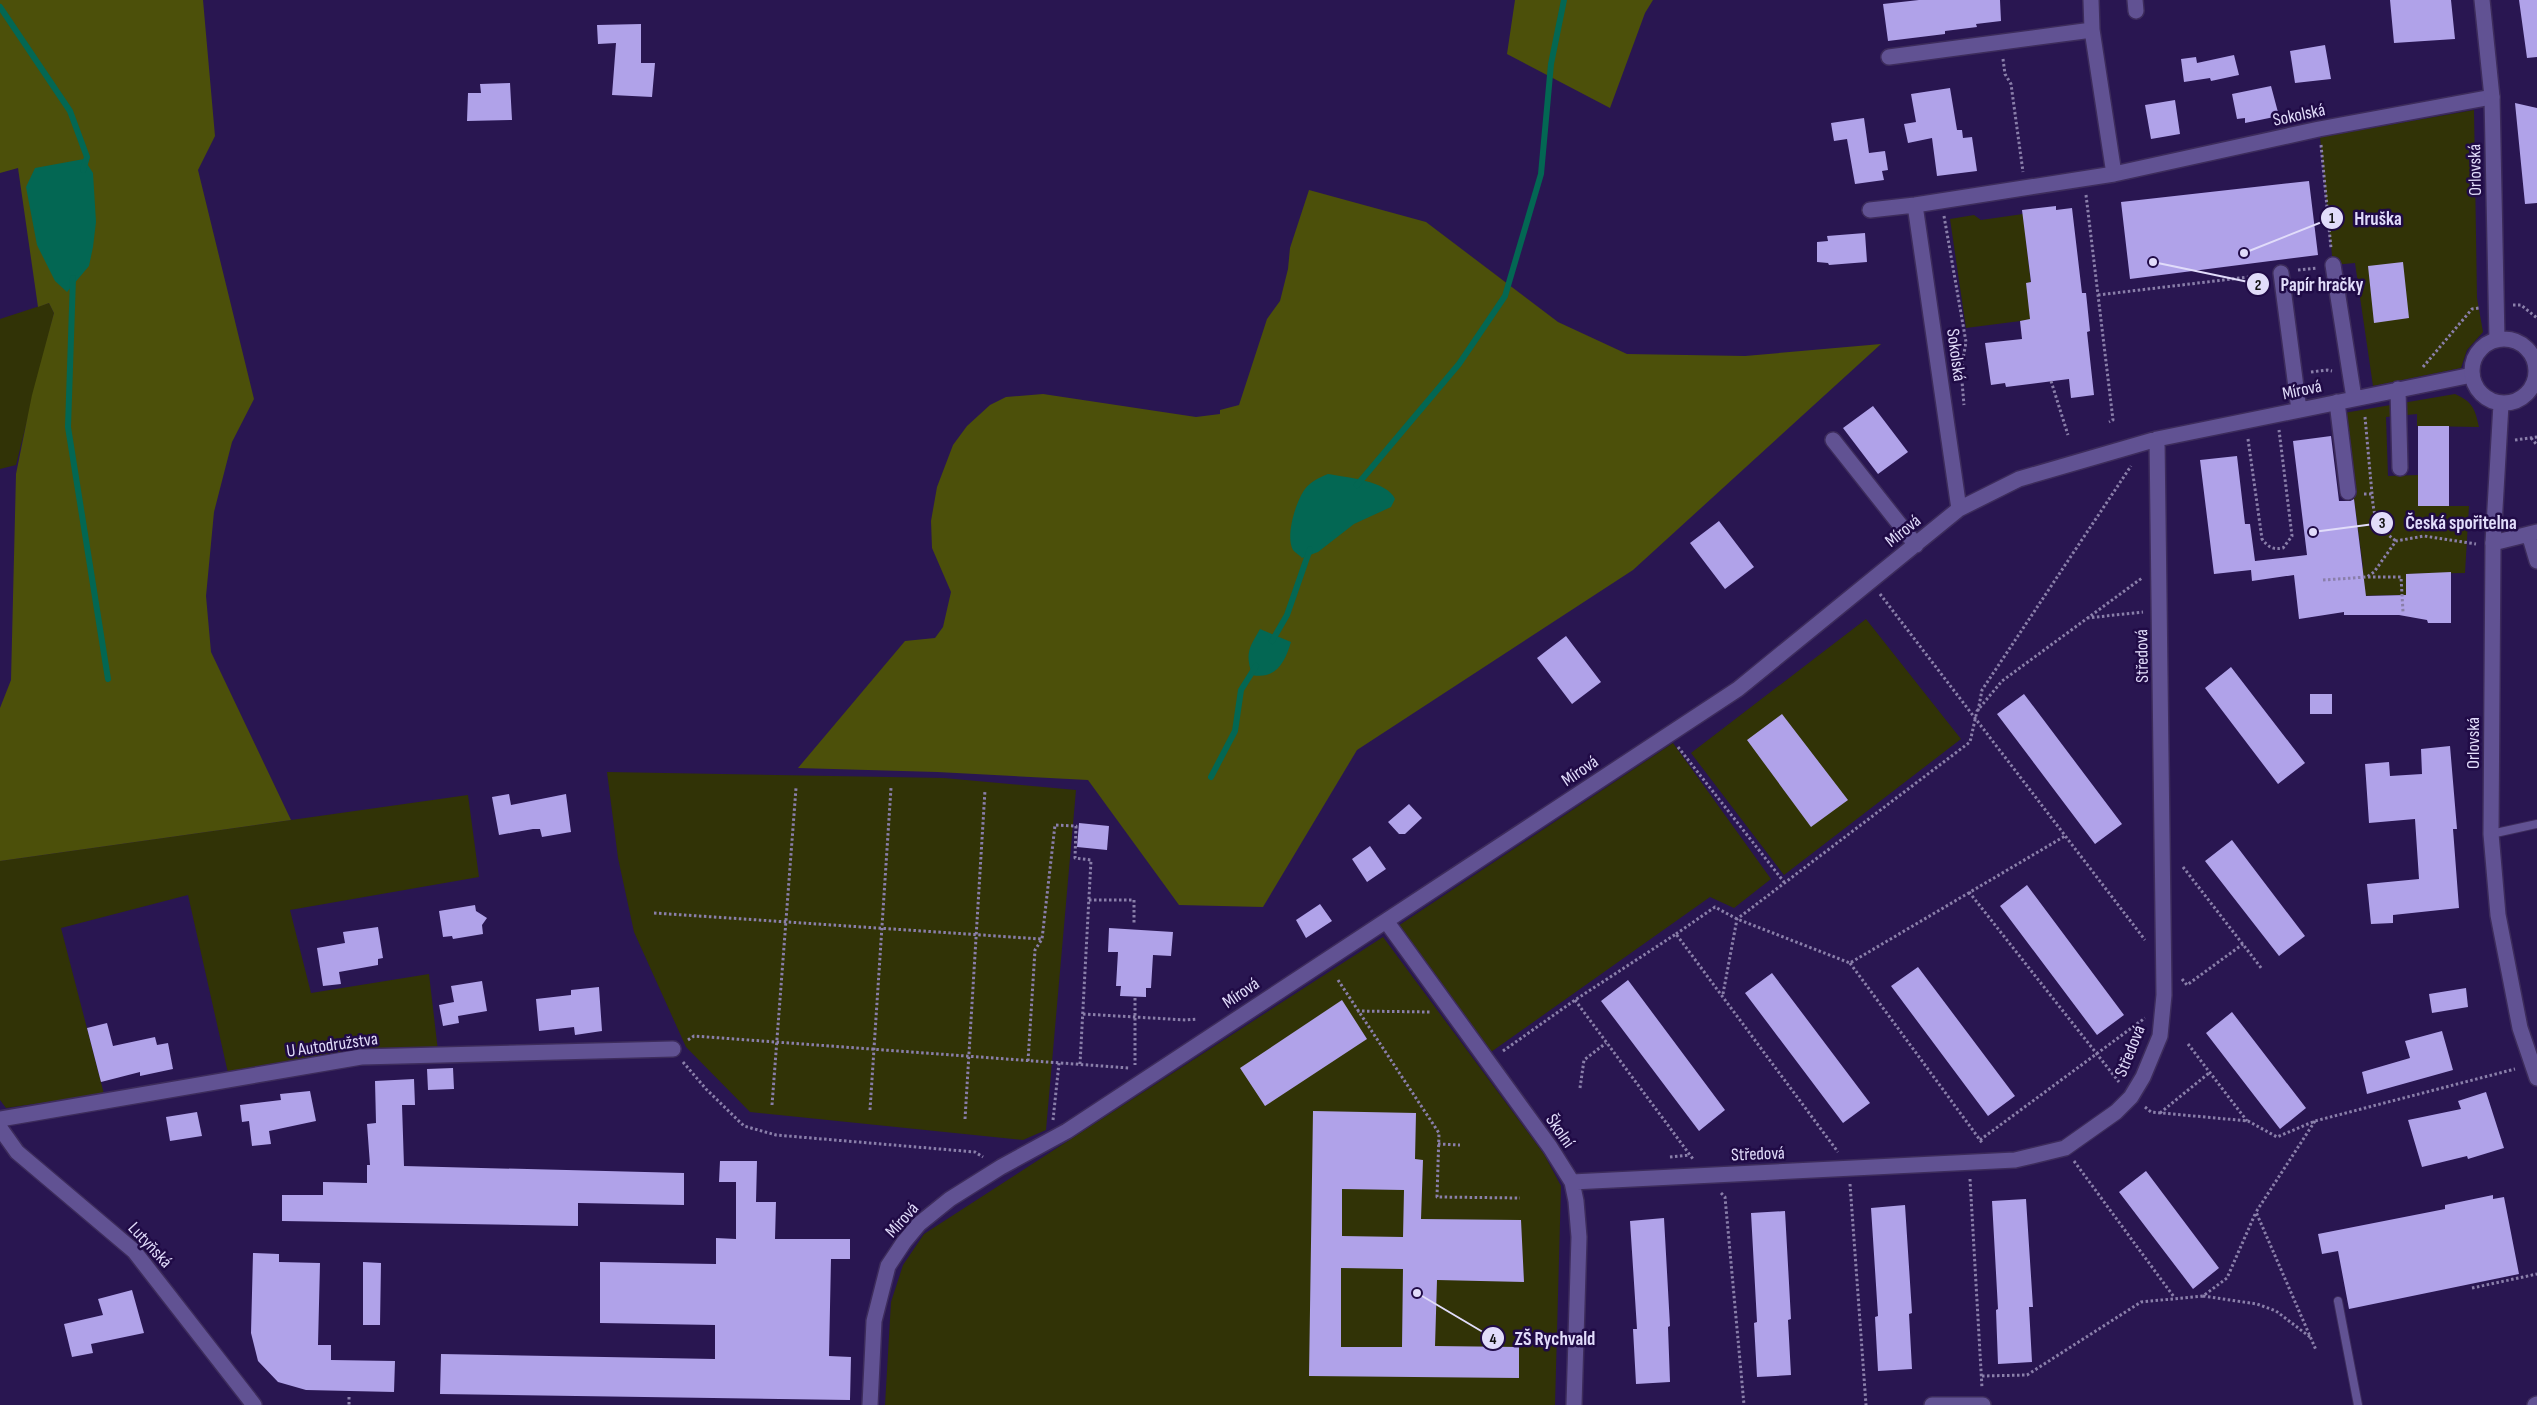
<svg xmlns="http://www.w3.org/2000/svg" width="2537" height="1405" font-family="'Sofia Sans Condensed',sans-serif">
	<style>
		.green { fill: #313306 }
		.forest { fill: #4c500a }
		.water { fill: #036753 }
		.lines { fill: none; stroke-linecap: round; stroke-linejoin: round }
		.stream { stroke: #036753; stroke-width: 6 }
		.building { fill: #b0a2e9; fill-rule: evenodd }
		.lane-casing { stroke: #3d2c5c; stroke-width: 10 }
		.street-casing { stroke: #3d2c5c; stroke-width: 18 }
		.secondary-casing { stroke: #3d2c5c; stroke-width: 18 }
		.path { stroke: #8a7faa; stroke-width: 3; stroke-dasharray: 2.5 2.5; stroke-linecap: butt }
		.lane { stroke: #615293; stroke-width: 8 }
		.street { stroke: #615293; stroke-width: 15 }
		.secondary { stroke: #615293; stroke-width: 15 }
		.labels { text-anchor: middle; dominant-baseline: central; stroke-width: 5; stroke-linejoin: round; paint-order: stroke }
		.street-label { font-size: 18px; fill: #e1dcfa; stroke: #200b46 }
		.leader { fill: none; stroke: #e1dcfa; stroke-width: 2 }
		.callout-dot { fill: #e1dcfa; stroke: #200b46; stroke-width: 2 }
		.mark-label { font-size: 15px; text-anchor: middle; font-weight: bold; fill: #111 }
		.callout-label { font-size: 19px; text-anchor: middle; font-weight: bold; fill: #e1dcfa; stroke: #200b46; stroke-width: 5; stroke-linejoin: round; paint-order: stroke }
	</style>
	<rect width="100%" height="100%" fill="#291651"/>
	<path class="green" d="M2474 110 2477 298 2483 332 2467 350 2461 368 2373 386 2355 263 2333 265 2320 137Z
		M2023 214 2035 319 1966 328 1950 219 1974 215 1981 220Z
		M49 303 54 313 16 465 0 469V319Z
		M2455 394C2473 402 2475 409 2479 427L2417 426V414L2386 417 2388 476 2418 475 2419 506H2469L2465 573 2406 574V595L2343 596 2363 567 2354 499H2349L2338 414Z
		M1866 619 1961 739 1784 875 1691 753Z
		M1673 743 1771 879 1734 908 1710 897 1491 1052 1398 926Z
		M607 772 944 778 1076 790 1046 1130 1023 1140 750 1112 686 1047 634 932 618 858Z
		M468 795 479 877 290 910 311 993 429 974 438 1051 228 1073 188 895 61 928 104 1094 6 1108 0 1100V861Z
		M1383 937 1544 1154 1561 1186 1555 1405H885L891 1302 903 1265 924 1234Z"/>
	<path class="forest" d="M0 0H203L215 136 198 170 254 399 232 442 214 512 206 596 211 652 291 820 0 861V708L11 680 16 474 32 395 54 313 49 303 38 307 18 168 0 173Z
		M1515 0H1653L1645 13 1610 108 1507 54Z
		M1309 190 1426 222 1558 322 1627 354 1745 356 1881 344 1633 570 1357 750 1263 907 1179 905 1088 780 937 772 798 768 905 641 935 638 943 627 951 592 932 548 931 521 937 487 953 445 967 426 990 405 1006 397 1043 394 1196 417 1220 414V410L1239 405 1267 319 1280 301 1288 269 1290 248Z"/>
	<path class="water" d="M84 159 93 173 96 222 93 247 89 266 67 292 55 281 37 245 26 187 35 168Z
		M1328 474C1345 477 1388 481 1395 499L1391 507 1354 524 1318 552 1302 558C1300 555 1295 553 1293 550 1285 536 1296 501 1305 489 1310 482 1320 477 1328 474Z
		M1260 629 1291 642C1285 662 1276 680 1252 675 1245 653 1249 648 1260 629Z"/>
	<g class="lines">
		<path class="stream" d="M0 7 70 111 87 157 83 170
			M73 278 68 427 108 679
			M1357 485 1459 364 1505 296 1541 174 1551 64 1564 0
			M1272 641 1287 615 1310 549
			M1211 777 1235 731 1241 690 1256 666"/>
	</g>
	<path class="building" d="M1919 0H2000L2001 21 1976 24 1977 27 1945 31V34L1888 41 1883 4Z
		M2390 0H2451L2455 39 2394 43Z
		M2519 0H2537V57L2527 58Z
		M641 24V63H655L652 97 612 95 616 43 598 44 597 25Z
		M2325 45 2331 79 2295 83 2290 51Z
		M2234 55 2239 75 2211 81 2210 78 2184 82 2181 59 2196 57 2197 63Z
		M510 83 512 120 467 121 468 93H481L480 84Z
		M2271 86 2279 116 2245 123V118L2237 119 2232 94Z
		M1950 88 1957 130H1962L1963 138 1972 137 1977 171 1937 176 1932 138 1908 143 1904 124 1916 122 1911 94Z
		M2175 100 2180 134 2151 139 2145 105Z
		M2515 103 2537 108V203L2525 204Z
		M1864 118 1869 153 1885 151 1888 170 1882 171 1884 180 1855 184 1847 139 1834 141 1831 123Z
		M2309 181 2318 255 2130 279 2121 202Z
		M2056 206V210L2072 208 2082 293H2086L2090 331 2087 332 2094 395 2071 398 2069 379 2006 387 2005 383 1991 385 1985 343 2022 339 2020 321 2030 319 2026 283 2031 282 2022 210Z
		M1865 233 1867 262 1829 265 1828 263 1817 262V242L1828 241 1827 236Z
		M2403 262 2409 318 2374 323 2368 266Z
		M1873 406 1908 452 1878 474 1843 428Z
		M2418 426H2449V506H2418Z
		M2331 436 2339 501H2350L2354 499 2366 596 2406 595V574L2451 572V623H2428L2427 620 2399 615H2344V612L2299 619 2294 575 2252 581 2251 570 2214 574 2200 460 2237 456 2245 524H2250L2255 561 2307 555 2293 441Z
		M1719 521 1754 567 1725 589 1690 543Z
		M1566 636 1601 682 1572 704 1537 658Z
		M2231 667 2305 763 2278 784 2205 688Z
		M2024 694 2122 824 2095 844 1997 714Z
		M2310 694H2332V714H2310Z
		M1782 714 1848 800 1811 827 1747 740Z
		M2450 746 2457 829H2453L2459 908 2393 915V923L2371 924 2367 884 2419 879 2415 819 2369 823 2365 764 2389 762 2390 776 2422 774 2421 749Z
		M509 794 511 805 566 794 571 832 542 837 540 829H533L499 835 492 797Z
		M1409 804 1422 818 1405 834H1399L1388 822Z
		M1079 823 1109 826 1107 850 1077 847Z
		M2232 840 2305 936 2279 956 2205 861Z
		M1370 846 1386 869 1367 882 1352 859Z
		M2027 885 2124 1015 2097 1035 2000 906Z
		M1320 904 1332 921 1306 938 1296 920Z
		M475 905 476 911 487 918 482 925 483 934 453 939 452 936 443 937 439 911Z
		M378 927 383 958 378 959V965L339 972 341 984 323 986 317 948 345 943 343 932Z
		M1109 928 1173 932 1171 956 1153 955 1151 988H1146V997L1120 996 1121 986H1116L1118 952H1108Z
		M1918 967 2015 1096 1988 1116 1891 986Z
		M1772 973 1870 1103 1843 1123 1745 993Z
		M1628 980 1725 1110 1699 1131 1601 1001Z
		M482 981 487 1011 458 1016 459 1023 443 1026 439 1005 454 1002 451 986Z
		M599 987 602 1031 575 1035 574 1027 539 1031 536 999 571 995V990Z
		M2466 988 2468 1007 2432 1013 2429 994Z
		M1342 1000 1367 1039 1265 1106 1240 1068Z
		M2232 1012 2306 1108 2280 1129 2206 1033Z
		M107 1023 113 1046 155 1037 157 1045 168 1043 173 1069 140 1076V1072L101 1082 87 1028Z
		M2442 1031 2453 1070 2367 1094 2362 1072 2410 1058 2405 1041Z
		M453 1068 454 1089 428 1090 427 1069Z
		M414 1079 415 1105H402L404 1166 684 1173V1205L578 1203V1226L282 1221V1195H323V1182L367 1183V1165H370L367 1124 376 1123 375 1081Z
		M310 1091 316 1121 269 1131 271 1144 252 1146 249 1121 242 1122 240 1105 281 1100 280 1094Z
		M2486 1092 2504 1148 2468 1159 2467 1156 2422 1167 2408 1120 2461 1109 2458 1101Z
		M1313 1111 1416 1113 1415 1159 1423 1160 1421 1219 1521 1220 1524 1282 1437 1280 1435 1346 1519 1347V1378L1309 1376ZM1342 1189 1404 1190 1403 1237 1342 1236ZM1341 1268 1403 1269 1402 1347H1341Z
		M197 1112 202 1136 170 1141 166 1117Z
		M720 1161H757L756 1202H776L775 1239H850V1259H831L829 1356 851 1357 850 1400 440 1394 441 1354 715 1359V1325L600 1323V1262L716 1264V1238L736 1239V1182H719Z
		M2146 1171 2219 1268 2193 1289 2119 1192Z
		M2493 1195V1199L2504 1197 2519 1274 2349 1309 2338 1251 2322 1254 2318 1234 2445 1209V1205Z
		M2026 1199 2033 1307H2029L2032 1362 1998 1364 1996 1310 1998 1309 1992 1201Z
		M1905 1205 1912 1313 1909 1314 1912 1369 1878 1371 1875 1317 1878 1316 1871 1208Z
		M1785 1211 1791 1319 1788 1320 1791 1375 1757 1377 1754 1323 1757 1322 1751 1213Z
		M1664 1218 1670 1326 1668 1327 1670 1382 1636 1384 1633 1329H1637L1630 1221Z
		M253 1253 279 1254V1262L320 1263 318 1345H331V1360L395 1361 394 1392 306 1390 278 1382 258 1361 251 1333Z
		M363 1262 381 1263 380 1325H363Z
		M132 1290 144 1333 91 1344 93 1353 72 1357 64 1324 103 1315 98 1299Z"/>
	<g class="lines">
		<g class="lane-casing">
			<path id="lane" d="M2491 834 2537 824
				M2338 1301 2358 1405"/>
		</g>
		<g class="street-casing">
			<path id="street" d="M2091 0 2092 30
				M2135 0 2136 11
				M1889 57 2092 30 2114 174
				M1915 205 1959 509
				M1870 210 1915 205 2114 174 2319 129 2492 97
				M2333 265 2354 398
				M2281 273 2299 410
				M2398 389 2400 468
				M2337 402 2348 492
				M1833 440 1916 545
				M2529 534 2537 561
				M2493 543 2537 532
				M1386 921 1550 1147 1572 1182 1576 1201 1579 1237 1574 1405
				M0 1119 361 1057 673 1049
				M0 1128 17 1152 134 1251 254 1405
				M1572 1182 2015 1160 2065 1148 2116 1112 2131 1097 2143 1077 2160 1036 2164 995 2157 439
				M870 1405 874 1321 888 1266 904 1242 919 1224 950 1199 1001 1167 1067 1131 1738 689 1959 509 2019 479 2157 439 2472 375
				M1932 1405H1983"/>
		</g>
		<g class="secondary-casing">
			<path id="secondary" d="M2482 0 2492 97 2497 340
				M2472 371a32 32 0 1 1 64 0a32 32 0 1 1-64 0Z
				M2501 404 2493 543 2491 834 2498 915 2520 1028 2537 1078
				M2535 1405 2537 1404"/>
		</g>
		<path class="path" d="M2003 59 2005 74 2011 84 2023 172
			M2321 145 2331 248
			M2086 195 2113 420 2109 422
			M1944 216 1966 342 1961 370 1964 405
			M2298 270 2317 268
			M2098 295 2265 275
			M2513 305H2521L2537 318
			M2423 367 2472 309 2479 308
			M2311 372 2327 370 2332 371
			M2051 381 2068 435
			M2365 417 2372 494
			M2531 438 2537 445
			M2248 439 2262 539C2268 547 2273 550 2283 548L2292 536 2279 430
			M2515 440 2537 437
			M2364 494H2372C2374 518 2376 526 2396 541
			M2368 577H2401L2403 612
			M2323 580 2367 577 2374 572 2396 541 2424 536 2476 544
			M1880 594 2145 940
			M2087 618 2143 612
			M1978 711 1982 690 2131 466
			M1678 747 1784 882
			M2183 867 2262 969
			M1969 892 2119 1082
			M1089 900H1134V923
			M654 913 1041 939
			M1676 934 1715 907 1737 919 1850 963 2065 836
			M1850 963 1983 1144
			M2182 979 2187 985 2243 944
			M1338 980 1439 1133 1437 1197 1520 1198
			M1723 994 1737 919 1970 742 1977 711 2002 681 2142 578
			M1135 998V1065
			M1575 1000 1693 1159
			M1357 1011 1430 1012
			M1083 1014 1186 1020 1197 1019
			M688 1040 694 1036 1129 1068
			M2188 1044 2247 1121
			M1503 1051 1575 1000 1676 934 1838 1152
			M1028 1061 1035 950 1042 939 1055 825 1076 826 1075 858 1091 860 1080 1064
			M683 1062 706 1089 744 1126 776 1135 975 1152 983 1157
			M1580 1088 1584 1060 1606 1043
			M772 1105 796 788
			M2145 1107 2151 1112 2248 1121 2277 1137 2315 1121 2515 1069
			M870 1110 891 788
			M2160 1113 2209 1073
			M965 1119 985 790
			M1053 1120 1059 1063
			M2315 1121 2256 1212 2316 1350
			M1980 1140 2145 1018
			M1438 1144 1460 1145
			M1670 1157 1689 1155
			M2074 1161 2174 1297
			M1970 1179 1982 1388
			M1850 1184 1866 1405
			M1721 1193 1725 1197 1744 1405
			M2472 1288 2537 1274
			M2203 1296 2257 1304 2276 1311 2310 1337
			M1982 1376 2027 1375 2141 1302 2203 1296 2227 1278 2256 1212
			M349 1397V1405"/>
		<use href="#lane" class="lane"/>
		<use href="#street" class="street"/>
		<use href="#secondary" class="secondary"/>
	</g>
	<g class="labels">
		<g class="street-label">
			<text transform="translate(2299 115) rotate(-12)">Sokolská</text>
			<text transform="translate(2475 170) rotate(-91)">Orlovská</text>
			<text transform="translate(1956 355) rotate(82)">Sokolská</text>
			<text transform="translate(2302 390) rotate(-12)">Mírová</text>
			<text transform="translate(1903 531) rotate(-39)">Mírová</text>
			<text transform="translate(2142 656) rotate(-91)">Středová</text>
			<text transform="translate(2473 743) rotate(-90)">Orlovská</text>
			<text transform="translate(1580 771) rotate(-34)">Mírová</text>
			<text transform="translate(1241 993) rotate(-34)">Mírová</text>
			<text transform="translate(332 1045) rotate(-8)">U Autodružstva</text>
			<text transform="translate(2130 1051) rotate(-68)">Středová</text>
			<text transform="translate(1560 1131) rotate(55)">Školní</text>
			<text transform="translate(1758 1154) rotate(-2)">Středová</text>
			<text transform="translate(902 1220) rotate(-48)">Mírová</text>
			<text transform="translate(150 1245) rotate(47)">Lutyňská</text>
		</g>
	</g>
	<path class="leader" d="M2244 253L2332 218M2153 262L2258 284M2313 532L2382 523M1417 1293L1493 1338"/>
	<g class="callout-dot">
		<circle cx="2244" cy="253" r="5"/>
		<circle cx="2153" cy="262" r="5"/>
		<circle cx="2313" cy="532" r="5"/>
		<circle cx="1417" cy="1293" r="5"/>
		<circle cx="2332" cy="218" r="12"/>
		<circle cx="2258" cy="284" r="12"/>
		<circle cx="2382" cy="523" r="12"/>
		<circle cx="1493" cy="1338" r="12"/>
	</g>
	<g class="mark-label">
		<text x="2332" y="223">1</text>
		<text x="2258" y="290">2</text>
		<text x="2382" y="528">3</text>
		<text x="1493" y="1344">4</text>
	</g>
	<g class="callout-label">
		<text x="2378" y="225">Hruška</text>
		<text x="2322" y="291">Papír hračky</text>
		<text x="2461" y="529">Česká spořitelna</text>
		<text x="1555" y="1345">ZŠ Rychvald</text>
	</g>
</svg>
